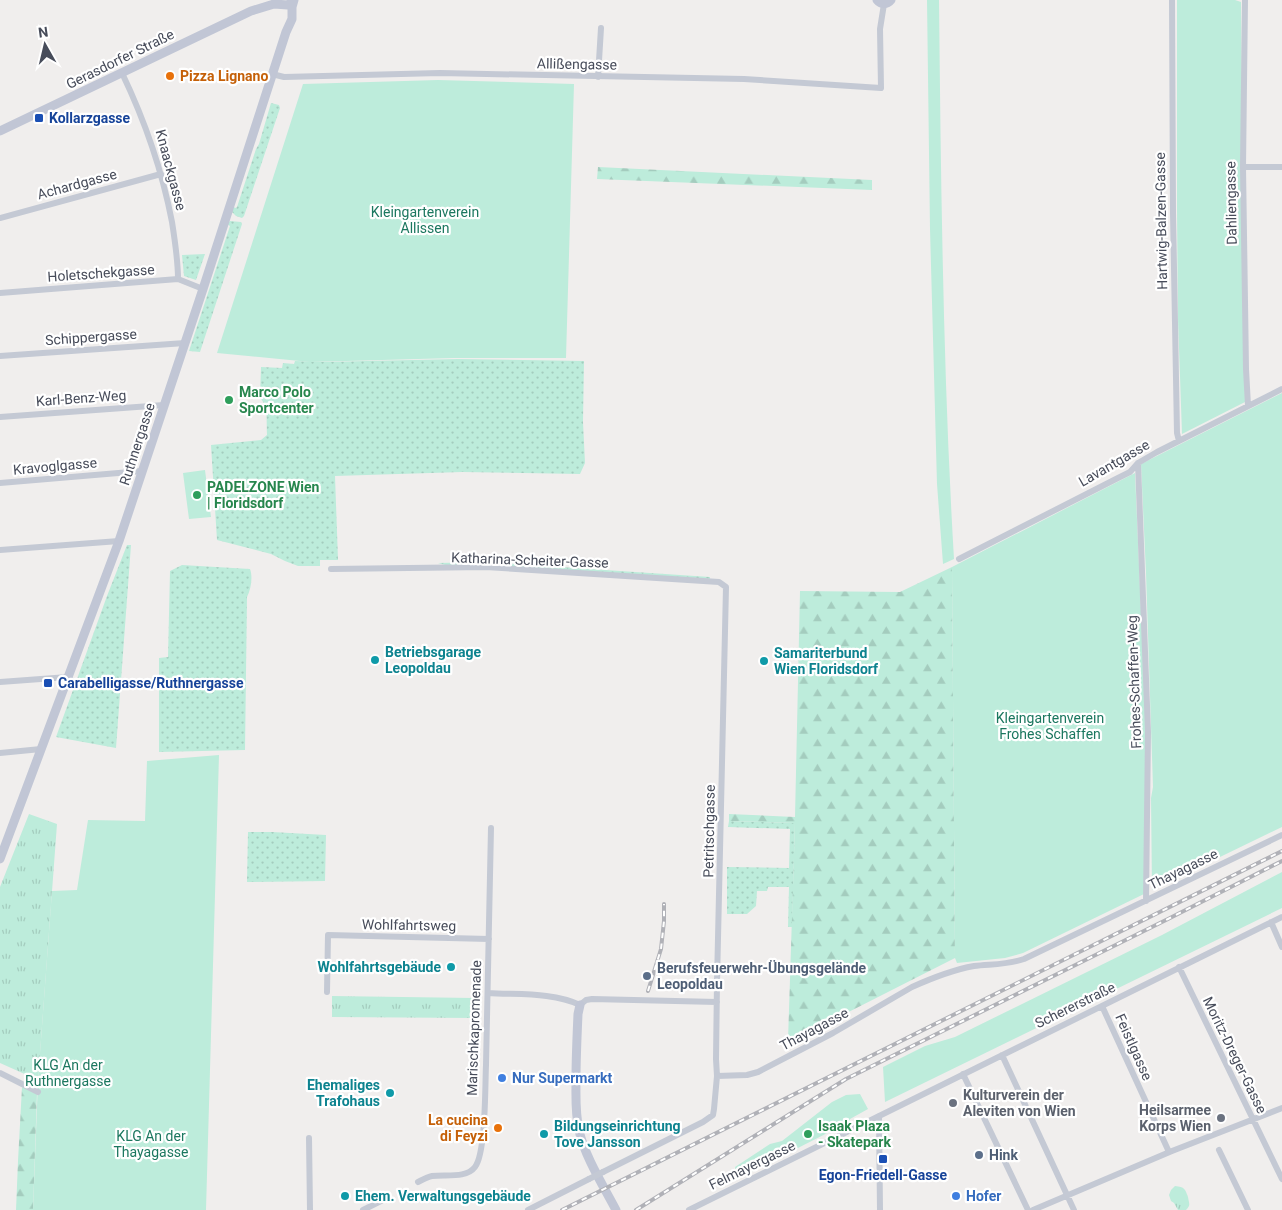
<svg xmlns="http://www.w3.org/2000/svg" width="1282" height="1210" font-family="Roboto,sans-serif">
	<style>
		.grass { fill: url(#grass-dots) }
		.forest { fill: url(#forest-firs) }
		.park { fill: url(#park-tufts) }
		.garden { fill: #bdecdb }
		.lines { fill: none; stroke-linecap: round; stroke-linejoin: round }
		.street { stroke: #c4c9d4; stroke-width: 6 }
		.secondary { stroke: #c1c6d5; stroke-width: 9 }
		.rail-casing { stroke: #b0b1b7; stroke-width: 4 }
		.rail { stroke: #fff; stroke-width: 2; stroke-dasharray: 5.5; stroke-linecap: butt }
		.street-bridge { stroke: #c4c9d4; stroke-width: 6 }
		.food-dot { fill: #e8710a; stroke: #fff; stroke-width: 2 }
		.transit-dot { fill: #1a4fb4; stroke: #fff; stroke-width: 2 }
		.leisure-dot { fill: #2e9e5b; stroke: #fff; stroke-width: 2 }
		.culture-dot { fill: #0f9aa8; stroke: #fff; stroke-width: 2 }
		.service-dot { fill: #5c6f8a; stroke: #fff; stroke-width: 2 }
		.shop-dot { fill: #3f7fe0; stroke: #fff; stroke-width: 2 }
		.worship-dot { fill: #6b7280; stroke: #fff; stroke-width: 2 }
		.labels { text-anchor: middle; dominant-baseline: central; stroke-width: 4.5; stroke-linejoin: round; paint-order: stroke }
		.street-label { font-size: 14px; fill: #474c5a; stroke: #fff }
		.food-label { font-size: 14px; font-weight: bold; fill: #c56008; stroke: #fff; text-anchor: start }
		.transit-label { font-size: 14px; font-weight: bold; fill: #164399; stroke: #fff; text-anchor: start }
		.park-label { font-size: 14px; fill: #1b775f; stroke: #fff }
		.leisure-label { font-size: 14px; font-weight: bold; fill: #27864d; stroke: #fff; text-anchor: start }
		.culture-label { font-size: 14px; font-weight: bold; fill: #0d838f; stroke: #fff; text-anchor: start }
		.service-label { font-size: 14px; font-weight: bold; fill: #4e5e75; stroke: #fff; text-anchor: start }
		.shop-label { font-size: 14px; font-weight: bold; fill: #366cbe; stroke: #fff; text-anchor: start }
		.worship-label { font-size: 14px; font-weight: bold; fill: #5b616d; stroke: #fff; text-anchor: start }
	</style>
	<defs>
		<pattern id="grass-dots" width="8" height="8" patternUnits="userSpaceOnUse" patternTransform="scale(1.25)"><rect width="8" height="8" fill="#bdecdb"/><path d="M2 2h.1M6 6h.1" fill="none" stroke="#a4ccbe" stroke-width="1.8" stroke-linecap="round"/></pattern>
		<pattern id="forest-firs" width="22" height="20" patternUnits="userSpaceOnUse" patternTransform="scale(1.25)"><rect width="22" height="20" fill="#bdecdb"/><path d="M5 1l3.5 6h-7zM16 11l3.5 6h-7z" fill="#a4ccbe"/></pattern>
		<pattern id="park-tufts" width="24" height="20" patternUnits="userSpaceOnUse" patternTransform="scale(1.25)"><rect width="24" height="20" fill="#bdecdb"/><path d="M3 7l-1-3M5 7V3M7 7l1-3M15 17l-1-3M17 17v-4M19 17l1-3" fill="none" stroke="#a4ccbe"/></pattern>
	</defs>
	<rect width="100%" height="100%" fill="#f0eeed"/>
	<path class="grass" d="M271 103 279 105 280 108 244 216 242 218 236 216 232 212 233 207 236 208 237 207 256 149 259 144Z
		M230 221 241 222 242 224 200 352 189 351 230 226 227 224Z
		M205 254 196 280 184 276 182 255Z
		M458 359 584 361 583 422 585 463 580 474 462 472 335 476 338 560H320V566H298L285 561 271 554 217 540 211 445 261 440 267 435C266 423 269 406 260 398L261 367 282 368 283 363 294 364 295 361 322 362Z
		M127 545H131L116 748 56 737 107 596Z
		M486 562 710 577V579L445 565 438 563Z
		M182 565 250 569C253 577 251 589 247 597L245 750 159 752V658L168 657 170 571Z
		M729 821 795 823 792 927H788L789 887H768L767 891H757L756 906 747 914H727V867L789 868 790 829 728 827Z
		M248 832H272L326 835 325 881 247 882Z"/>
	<path class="forest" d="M598 167 872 180V190L597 179Z
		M952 567 955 958 821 1026 789 1044 788 1041 795 823 729 821V814L795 817 800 591 900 592Z
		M22 1087 37 1093 33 1210H16L18 1161Z"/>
	<path class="park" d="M29 814 57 824 38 1080 0 1063V887Z
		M332 996 474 998V1018L332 1017Z
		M1175 1186C1185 1187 1185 1189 1188 1197 1189 1204 1191 1205 1186 1210H1178L1174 1203 1171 1201 1169 1195 1171 1190Z"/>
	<path class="garden" d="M927 0H939C941 186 943 373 954 559L943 564 937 484 930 229Z
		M1177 0H1235L1241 2 1245 402 1182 434 1178 319 1177 210Z
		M438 80 574 84 566 358H454L310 362 217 353 303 84Z
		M1282 393V827L1152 890 1151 798 1153 787 1146 573 1141 464Z
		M205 470 211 517 189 519 183 473Z
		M1135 473 1146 727 1144 894 1023 953 1005 958 957 963 955 958 952 567Z
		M219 755 206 1210H33L38 1080 52 891 77 890 88 820 145 821 147 761Z
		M1282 872V908L885 1102 883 1067 925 1046 955 1037 1162 935Z
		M860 1094 868 1109 850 1119 849 1122 737 1179 735 1167 770 1144 782 1141 832 1102 846 1095Z"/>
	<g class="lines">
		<path class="street" d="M1172 0 1173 213 1177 433 1179 441
			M1245 0 1243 167 1246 369 1248 406
			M122 73C145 121 162 170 172 222 175 241 178 260 178 279
			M272 74 284 77 440 73 744 79 881 88 880 29 884 4
			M598 77 601 28
			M1243 167H1282
			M0 218 161 174
			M0 293 178 279 203 289
			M0 356 185 343
			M0 417 164 405
			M1138 463 1148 732 1146 901
			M0 483 142 471
			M0 550 119 541
			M959 559 1116 479 1130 472 1138 463 1157 452 1282 389
			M331 569 486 567 719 582 726 587 717 982 716 1059 717 1076 714 1109 713 1115 703 1122 603 1172
			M0 682 68 677
			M0 753 41 749
			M1271 922 1282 947
			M1179 967 1282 1179
			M327 992 328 935 489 939
			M488 993C518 995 553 992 580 1005L586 1000 592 999 717 1002
			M1102 1006 1169 1152
			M1002 1055 1074 1210
			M0 1073 38 1092
			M963 1074 1028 1210
			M717 1076 747 1075 758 1072 833 1033 912 987C932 978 952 970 974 966 992 964 1007 965 1024 959L1282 835
			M879 1116 880 1210
			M309 1138 310 1210
			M1219 1150 1248 1210
			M418 1182C422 1180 427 1177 432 1176 445 1174 466 1179 475 1167 486 1153 485 1085 486 1065 488 986 489 907 491 828
			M363 1210 383 1200
			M528 1210 589 1179
			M689 1210 1282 917
			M1033 1210 1172 1151 1282 1108"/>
		<path class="secondary" d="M877 0C881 5 887 5 891 0
			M0 131 251 11 274 4 288 5 294 0
			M0 859 119 541 203 289 286 32 292 19V7L294 0
			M580 1005 578 1014C577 1036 576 1058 576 1079 576 1096 575 1113 579 1130 584 1155 604 1187 616 1210"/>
		<g class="rail-casing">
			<path id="rail" d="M648 991 661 949 664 921V904
				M562 1210 1282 851
				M636 1210 846 1079 1168 919 1282 861"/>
		</g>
		<use href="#rail" class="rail"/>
		<path class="street-bridge" d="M589 1179 603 1172"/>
	</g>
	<g class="food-dot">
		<circle cx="170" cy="76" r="5"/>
		<circle cx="498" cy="1128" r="5"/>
	</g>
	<g class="transit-dot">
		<rect x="34" y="113" width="10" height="10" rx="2.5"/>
		<rect x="43" y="678" width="10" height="10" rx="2.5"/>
		<rect x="878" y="1154" width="10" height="10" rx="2.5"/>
	</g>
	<g class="leisure-dot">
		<circle cx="229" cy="400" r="5"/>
		<circle cx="197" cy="495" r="5"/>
		<circle cx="808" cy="1134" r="5"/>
	</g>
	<g class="culture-dot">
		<circle cx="375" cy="660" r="5"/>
		<circle cx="764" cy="661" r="5"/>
		<circle cx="451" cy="967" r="5"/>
		<circle cx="390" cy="1093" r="5"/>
		<circle cx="544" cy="1134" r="5"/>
		<circle cx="345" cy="1196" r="5"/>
	</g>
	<g class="service-dot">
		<circle cx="647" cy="976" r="5"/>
		<circle cx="979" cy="1155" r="5"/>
	</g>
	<g class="shop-dot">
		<circle cx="502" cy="1078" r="5"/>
		<circle cx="956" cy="1196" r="5"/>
	</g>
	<g class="worship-dot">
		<circle cx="953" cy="1103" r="5"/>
		<circle cx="1221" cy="1118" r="5"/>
	</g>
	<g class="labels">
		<g class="street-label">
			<text transform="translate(120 59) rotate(-26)">Gerasdorfer Straße</text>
			<text transform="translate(577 64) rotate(1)">Allißengasse</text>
			<text transform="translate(171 170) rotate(75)">Knaackgasse</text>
			<text transform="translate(77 184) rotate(-15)">Achardgasse</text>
			<text transform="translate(1231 203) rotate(-91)">Dahliengasse</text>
			<text transform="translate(1161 221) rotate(-91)">Hartwig-Balzen-Gasse</text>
			<text transform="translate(101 273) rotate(-4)">Holetschekgasse</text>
			<text transform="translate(91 337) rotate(-4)">Schippergasse</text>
			<text transform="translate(81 398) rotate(-4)">Karl-Benz-Weg</text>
			<text transform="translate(137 444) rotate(-72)">Ruthnergasse</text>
			<text transform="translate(1114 463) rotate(-30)">Lavantgasse</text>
			<text transform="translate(55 466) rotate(-5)">Kravoglgasse</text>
			<text transform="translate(530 560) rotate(2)">Katharina-Scheiter-Gasse</text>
			<text transform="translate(1134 682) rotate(-92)">Frohes-Schaffen-Weg</text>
			<text transform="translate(709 831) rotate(-89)">Petritschgasse</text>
			<text transform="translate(1183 869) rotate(-26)">Thayagasse</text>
			<text transform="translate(409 925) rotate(1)">Wohlfahrtsweg</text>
			<text transform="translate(1075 1005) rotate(-26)">Schererstraße</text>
			<text transform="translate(474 1028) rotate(-88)">Marischkapromenade</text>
			<text transform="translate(814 1029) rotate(-28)">Thayagasse</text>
			<text transform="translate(1134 1047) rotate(66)">Feistlgasse</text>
			<text transform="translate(1235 1055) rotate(64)">Moritz-Dreger-Gasse</text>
			<text transform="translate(752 1165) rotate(-26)">Felmayergasse</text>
		</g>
		<g class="food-label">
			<text x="180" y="76">Pizza Lignano</text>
			<text x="488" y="1120" text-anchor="end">La cucina<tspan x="488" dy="16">di Feyzi</tspan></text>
		</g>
		<g class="transit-label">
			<text x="49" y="118">Kollarzgasse</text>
			<text x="58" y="683">Carabelligasse/Ruthnergasse</text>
			<text x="883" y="1175" text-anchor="middle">Egon-Friedell-Gasse</text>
		</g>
		<g class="park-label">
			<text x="425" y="212">Kleingartenverein<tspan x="425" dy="16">Allissen</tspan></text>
			<text x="1050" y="718">Kleingartenverein<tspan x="1050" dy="16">Frohes Schaffen</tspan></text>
			<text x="68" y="1065">KLG An der<tspan x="68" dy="16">Ruthnergasse</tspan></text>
			<text x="151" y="1136">KLG An der<tspan x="151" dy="16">Thayagasse</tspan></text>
		</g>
		<g class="leisure-label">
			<text x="239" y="392">Marco Polo<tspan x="239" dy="16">Sportcenter</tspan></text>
			<text x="207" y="487">PADELZONE Wien<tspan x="207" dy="16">| Floridsdorf</tspan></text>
			<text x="818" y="1126">Isaak Plaza<tspan x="818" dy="16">- Skatepark</tspan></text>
		</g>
		<g class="culture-label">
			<text x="385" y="652">Betriebsgarage<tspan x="385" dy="16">Leopoldau</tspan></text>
			<text x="774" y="653">Samariterbund<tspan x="774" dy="16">Wien Floridsdorf</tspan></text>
			<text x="441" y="967" text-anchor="end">Wohlfahrtsgebäude</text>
			<text x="380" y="1085" text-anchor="end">Ehemaliges<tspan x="380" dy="16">Trafohaus</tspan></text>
			<text x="554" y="1126">Bildungseinrichtung<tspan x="554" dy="16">Tove Jansson</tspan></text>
			<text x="355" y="1196">Ehem. Verwaltungsgebäude</text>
		</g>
		<g class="service-label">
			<text x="657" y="968">Berufsfeuerwehr-Übungsgelände<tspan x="657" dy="16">Leopoldau</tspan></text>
			<text x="989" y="1155">Hink</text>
		</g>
		<g class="shop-label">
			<text x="512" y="1078">Nur Supermarkt</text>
			<text x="966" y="1196">Hofer</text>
		</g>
		<g class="worship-label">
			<text x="963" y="1095">Kulturverein der<tspan x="963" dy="16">Aleviten von Wien</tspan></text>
			<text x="1211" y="1110" text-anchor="end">Heilsarmee<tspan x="1211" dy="16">Korps Wien</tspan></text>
		</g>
	</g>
	<g transform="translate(45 45) rotate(352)" stroke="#ffffff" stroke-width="4" paint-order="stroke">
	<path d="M0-4L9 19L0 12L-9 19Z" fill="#474c5a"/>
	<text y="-8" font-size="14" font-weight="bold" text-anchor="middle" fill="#474c5a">N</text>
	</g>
</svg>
